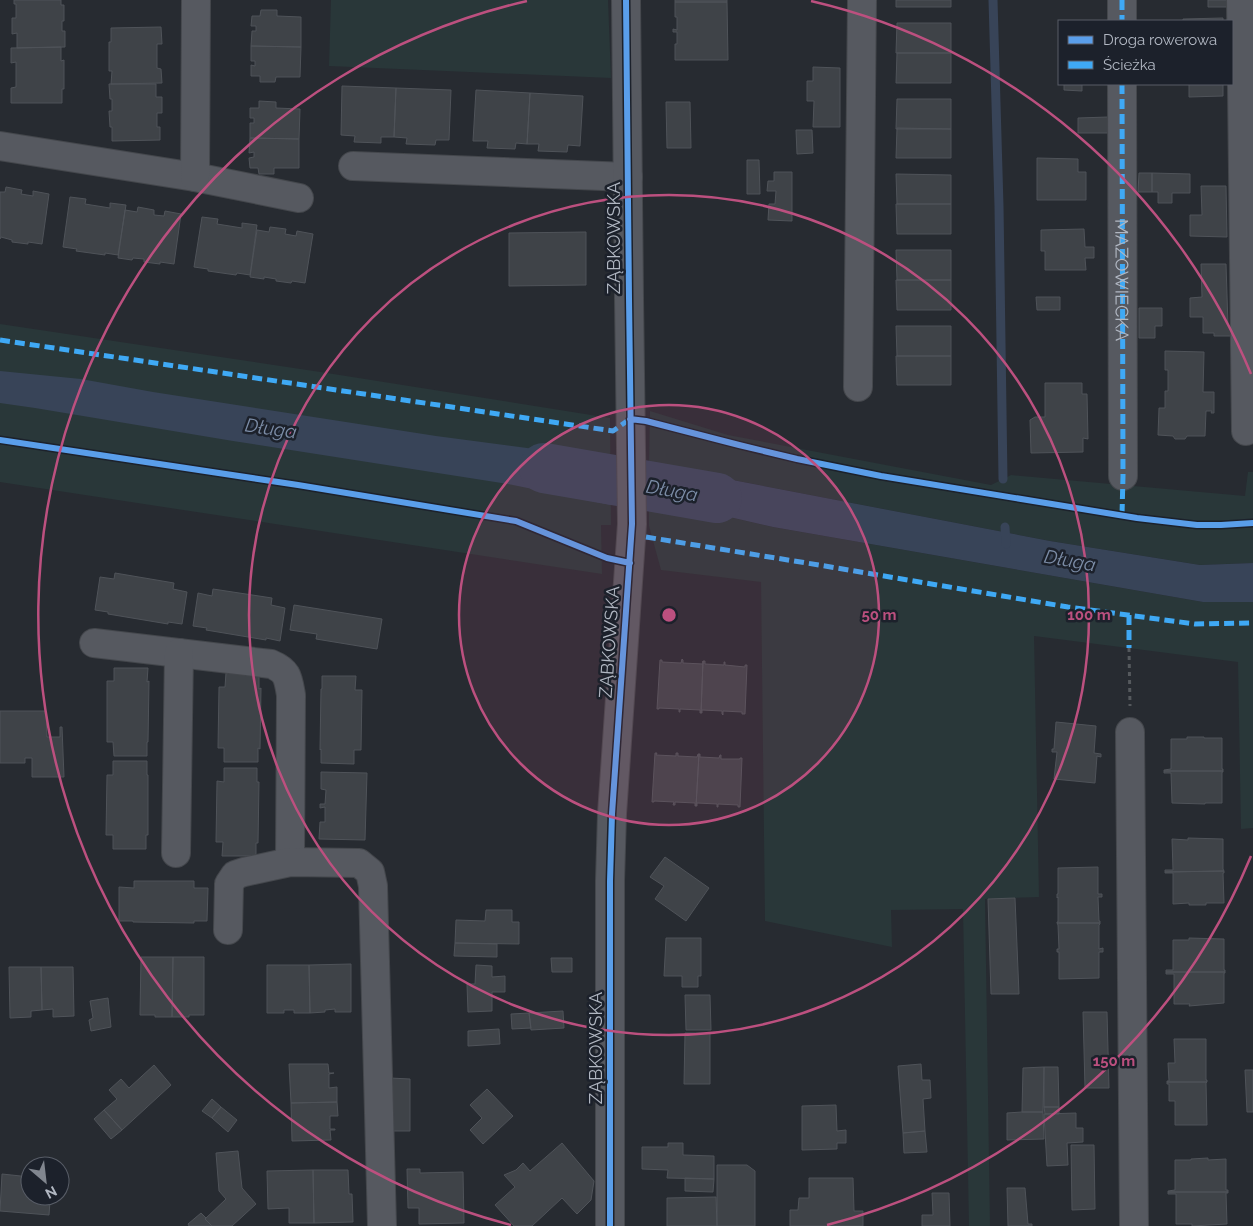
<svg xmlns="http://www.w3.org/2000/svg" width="1253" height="1226" font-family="Raleway,sans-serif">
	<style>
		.green { fill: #293739 }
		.water { fill: #384458 }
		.pier { fill: #272b31 }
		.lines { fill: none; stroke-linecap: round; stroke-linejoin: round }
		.stream { stroke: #384458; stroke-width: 9 }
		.river { stroke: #384458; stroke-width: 50 }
		.building { fill: #3f4348; stroke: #4f5359 }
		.minor-casing { stroke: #44474c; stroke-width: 30 }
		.path { stroke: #55595d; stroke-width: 3; stroke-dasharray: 4 4; stroke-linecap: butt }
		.minor { stroke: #565960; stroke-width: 28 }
		.quiet { stroke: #3fa9f5; stroke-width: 5; stroke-dasharray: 10 5; stroke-linecap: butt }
		.cycleway-casing { stroke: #1c212b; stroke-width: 9 }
		.cycleway { stroke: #5a9eea; stroke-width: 6 }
		.ring { fill: none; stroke: #bc507f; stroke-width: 2.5 }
		.labels { text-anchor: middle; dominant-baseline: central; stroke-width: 5; stroke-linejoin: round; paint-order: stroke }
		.street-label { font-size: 18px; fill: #b1b7c2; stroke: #1c212b }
		.water-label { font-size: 19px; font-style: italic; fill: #7c8da7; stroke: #1c212b }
		.centre { fill: #bc507f; stroke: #1c212b; stroke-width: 2.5 }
		.ring-label { font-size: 15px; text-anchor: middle; font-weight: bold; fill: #bc507f; stroke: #1c212b; stroke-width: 5; stroke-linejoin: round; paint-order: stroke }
	</style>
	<rect width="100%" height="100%" fill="#272b31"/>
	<path class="green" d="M331 0H608L611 78 329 66Z
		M0 324 327 373 610 418 611 525H601L602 574 0 482Z
		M650 411 728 435 991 485 1011 475 1245 496 1248 472H1253V563L1200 565 1050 541 649 464Z
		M660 501 773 527 1203 602H1253V828L1241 829 1238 662 1034 636 1039 897 985 899 990 1226H969L963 909 891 910 892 947 765 921 761 582 661 570 649 526V502Z"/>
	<path class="water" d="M0 371 81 379 153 392 436 436 611 459V505L508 484 233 441 35 408 0 403Z
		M649 464 1050 541 1200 565 1253 563V602H1203L773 527 660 501 649 502Z"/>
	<path class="pier" d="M611 457 613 459V505L611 507Z
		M649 461V504L646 502 647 464Z"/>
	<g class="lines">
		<path class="stream" d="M993 0 999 206 1003 479
			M1005 527 1006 544"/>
		<path class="river" d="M544 468 717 498"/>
	</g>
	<path class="building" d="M14 0H61V5H64V21H62V31H65V47L17 48V33L12 34V18H16V4H14Z
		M675 0H727V2H675Z
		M896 0H951V7H896Z
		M1208 0H1230V7H1208Z
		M675 2H727L728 60H675V44H677V32H673V29L677 30V17H675Z
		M261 10H277V16L301 17V47L251 46 252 31H256V26H251L252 16H260Z
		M1223 18V21H1183V19Z
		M897 23H951V53H896Z
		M161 27 162 44H157V68L161 69 162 83 111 84 112 71H109V42H111V28Z
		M251 46 301 47 300 77H276L275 82H260V76H251V65L255 66V61H251Z
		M61 47V61L64 60V89H62V103H11V88L16 87V62L11 63V48Z
		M897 53H951V83H896Z
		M813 67 840 68V127H813L814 101H807V81H813Z
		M109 84H156V97H162V113H157V127H160V140L112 141V127H110L109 111H112V99H110Z
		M1064 84H1082V91L1064 90Z
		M1189 84H1223V96L1189 97Z
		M342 86 396 88 394 137H381V143L354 142 355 136 341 135Z
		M396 88 451 90 449 140H436L435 145 406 144 407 138 394 137Z
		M476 90 530 93 527 144 516 143 515 149 487 148 488 141H473Z
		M530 93 583 96 580 146 568 145 567 152 538 151 539 144H527Z
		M897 99H951V129H896Z
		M259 101 276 102V108L300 109 299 139 250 138V123H254V118H250V108H259Z
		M666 102H690L691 148H667Z
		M1108 117V133H1078V118Z
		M897 128 951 129V158H896Z
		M796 130H812L813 153 797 154Z
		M250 138 299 139V168H274V174H259L258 168H250L249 158 254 157V152L249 153Z
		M1037 158 1078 159V172H1086V200H1037Z
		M747 160H759L760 194H747Z
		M774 172H792V221L768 220 769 204H775L776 191H767L768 181H774Z
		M1139 173H1152V192H1138Z
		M1152 173 1190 174V193H1172V203H1158V192H1152Z
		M896 174 951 175V204H897Z
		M1201 186H1226L1227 237 1190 236V215H1202Z
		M6 187 22 190 21 194 33 196V191L49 194 42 244 28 242V244L12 242V240L1 237 0 239V192H5Z
		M70 197 86 199 85 204 110 208V203L126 205 118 255 105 253V255L76 251 77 249 63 247Z
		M896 204H951V234H897Z
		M138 207 154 210V215L164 216 165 211 181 214 174 264 160 262V264L144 262V259L133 258 132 260 118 258 125 210 137 212Z
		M202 217 218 219 217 224 242 228V223L257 225 250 275 237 273 236 275 208 271V269L194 267Z
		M270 227 286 229 285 234 296 236 297 231 313 234 305 283 292 281 291 283 276 281V279L264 277V279L250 277 257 230 269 232Z
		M1084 229 1085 247H1094V258H1085L1086 270H1045V251H1041V230Z
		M586 232V285L509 286V233Z
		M896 250H951V280H897Z
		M1201 264H1226L1228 326H1231V336H1214V333H1203V317H1190V298L1202 297Z
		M896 280H951V310H897Z
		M1036 297H1060V310H1037Z
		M1139 308H1162V326H1155V338H1139Z
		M896 326H951V356H897Z
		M1165 351 1204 352 1203 392H1214V413H1211L1212 411H1206L1205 436H1187L1185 439H1175L1173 436 1158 435 1159 408H1165V391H1168V370H1165Z
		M896 356H951V385H897Z
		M1045 383H1082V394H1087L1088 439 1083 438V452L1031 453 1030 420 1035 417H1045Z
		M115 573 174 583 173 589 187 592 182 624 168 622V624L108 614V612L95 610 100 577 114 579Z
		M213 589 272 598 271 605 285 608 280 641 266 638V640L206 630 207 628 193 626 198 593 212 596Z
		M294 605 382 619 377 649 316 639 317 634 290 630Z
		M682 659 683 660V663L703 664V661L701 713H700V710L680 709V712H679V709L659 708V709H657L660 660H662V662L681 663Z
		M703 661H705V664L724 665V662H725V665L745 667V665H747L745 714H742V712L723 711V715L722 714V711L702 710V713H701Z
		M114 668H148L147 682 149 681 148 742H147V756H114L113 742H107V681H114Z
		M226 673 259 675V689L261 688 260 749 258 748V762H224V748H218L219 687H225Z
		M322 676H356L355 690H362L361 750H354V764L321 763V749L320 750 321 689H322Z
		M0 711H46L47 737H60V727H62L64 777H32V758H25V763H0Z
		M1056 722 1096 726 1094 753 1101 754V757L1097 756 1095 783 1054 779 1057 752H1052V749H1054Z
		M1187 737H1204V738H1222V769H1223V771H1164V770L1171 769V739H1187Z
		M655 753H657L656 755 676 756V753H678V756L697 757 698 754H699L696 806H695V803L675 802V805H673L674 802 654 801V802H652Z
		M699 754H700V757L719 758 720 755H721V759H740V758H742L740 807H738V805L718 804V807H717V804L697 803V806H696Z
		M113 761H147V775H148V835H146V849H113V835H106L107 775H113Z
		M224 768H257V782H259L258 843H256V856H222L223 842H216L217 781 224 782Z
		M1164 771H1223V772H1222V803H1205V804L1172 803 1171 773H1164Z
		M321 772 367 773 365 840 319 839 320 822H325V807L320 808V804H325L326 790 321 789Z
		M1188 838 1223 839V869L1224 871 1165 872V870H1173L1172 839 1188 840Z
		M665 857 709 888 686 921 655 899 664 886 650 877Z
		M1098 867V894H1102V897H1098L1099 921H1100V923H1057V922H1058V897L1057 898V894H1058V868Z
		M1224 871V873H1223L1224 903H1206V905H1189V903L1173 904V873H1165V872Z
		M134 881H194V888H208L207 921H194V923L133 922V921H119V887L134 888Z
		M1015 898 1019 994H991L988 899Z
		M486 910H512V922H519V944L455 943 456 920 485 921Z
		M1057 923H1100V924L1099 925V949L1103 948V952H1099V978L1059 979V952H1057V949H1059L1058 925Z
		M666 938H701V976H698V987H682V976H664Z
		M1189 938 1224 939V970H1225V972H1166V970H1173V940H1189Z
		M455 943 497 944V957L454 956Z
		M141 957H173L172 1017H155V1015H140Z
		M173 957H204V1015H189V1017H172Z
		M551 958H572V972H552Z
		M351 964V1012H335V1009L325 1010V1012L310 1013 309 965Z
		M267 965H309L310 1013H294V1010H284V1013H267Z
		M476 965 492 966V977L505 976V992H492V1011L468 1012 467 984H475Z
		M9 967H41L42 1010 31 1011V1017L10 1018Z
		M41 967H73L74 1016 53 1017V1009L42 1010Z
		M1166 972H1225V973H1224V1003L1189 1006 1190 1004H1174V974H1166Z
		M685 995H710L711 1030H686Z
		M108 998 111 1027 91 1031 89 1020 93 1018 90 1001Z
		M563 1011 564 1028 531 1030 529 1013Z
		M1083 1012H1107L1109 1088H1085Z
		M529 1013 531 1028 512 1029 511 1014Z
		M499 1029 500 1044 468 1046V1031Z
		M685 1033H710V1084H684Z
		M1174 1039H1206V1080H1207V1082H1167V1081H1169L1168 1063H1175Z
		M289 1064H328L329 1073H334L329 1074V1088L337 1087V1102L291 1103Z
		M921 1064 922 1080H930L931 1098 923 1099 925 1131 903 1133 898 1066Z
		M154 1065 171 1085 122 1130 104 1110 117 1099 109 1090 121 1079 129 1088Z
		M1044 1067H1058L1059 1107H1044Z
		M1044 1067 1043 1112H1022L1023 1068Z
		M1245 1070H1253V1112H1247Z
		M390 1078 410 1079V1131H391Z
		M1167 1082H1207L1206 1083 1207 1125H1175V1101H1169V1084H1167Z
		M487 1089 513 1116 483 1144 470 1130 482 1118 470 1105Z
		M212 1099 221 1107 212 1118 202 1111Z
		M337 1102 338 1116H330V1129H335V1130H330L331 1140 292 1141 291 1103Z
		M836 1105 837 1131 846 1130V1143H837V1149L802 1150V1106Z
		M221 1107 237 1120 228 1132 212 1118Z
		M1044 1107H1059V1114H1045Z
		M104 1110 122 1130 111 1139 94 1119Z
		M1022 1112H1043L1044 1139 1007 1140V1113Z
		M1076 1113V1128H1083V1142L1067 1143 1068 1165 1047 1166 1044 1114Z
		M925 1131 927 1152 904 1153 903 1133Z
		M562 1143 594 1181 591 1200 577 1214 562 1198 532 1226H514L495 1205 515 1187 504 1175 516 1170 523 1163 530 1171Z
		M668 1143H683V1155L714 1156V1179L667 1178 668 1170 642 1169V1147H668Z
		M1071 1145H1094L1095 1209 1072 1210Z
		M238 1151 242 1188 256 1204 232 1226H212L205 1219 226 1199 219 1191 216 1153Z
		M1208 1158V1160L1226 1159V1190H1228V1192H1168V1191L1175 1190V1160H1191V1159Z
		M717 1165H747L755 1171V1226H717Z
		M407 1169H420V1173L463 1172 464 1223 419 1224V1208H408Z
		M313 1170H348L349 1194H352L353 1222 314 1223Z
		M313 1170 314 1223H289V1208L268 1209 267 1171Z
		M2 1174 30 1177V1196H55V1197L50 1201 49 1215 0 1211Z
		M685 1178 714 1179 713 1192 685 1191Z
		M809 1178H853L854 1211H863V1226H790V1210H798L799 1198H809Z
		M1007 1188H1025L1028 1224H1032V1226H1008Z
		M1168 1192H1228V1193H1226L1227 1224 1192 1226V1224H1176V1194H1168Z
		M932 1193H949L950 1226H922V1215H933Z
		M716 1197 717 1226H667V1198Z
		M201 1213 206 1218 205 1219 212 1226H189L188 1224Z"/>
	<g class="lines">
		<g class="minor-casing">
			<g id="minor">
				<path d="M1122 0V21"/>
				<path d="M1241 0 1246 431"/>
				<path id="s1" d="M1122 84 1123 476"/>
				<path d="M0 146 195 177 299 198"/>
				<path d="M353 166 628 177"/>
				<path d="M195 177 196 0"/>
				<path d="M858 387 862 0"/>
				<path d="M94 643 271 664C288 671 288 678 291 695L290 862"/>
				<path d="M1130 732 1134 1226"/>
				<path d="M176 853 179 653"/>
				<path d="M228 930 229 884 235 875 244 872 290 862 359 863 370 872 373 886 382 1226"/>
				<path d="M610 1226V881L612 814 632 524 629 298 626 0"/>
			</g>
		</g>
		<path class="path" d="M1129 648 1130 706"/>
		<use href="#minor" class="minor"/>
		<path class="quiet" d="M1122 0V21
			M1122 84 1123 476 1122 515
			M0 340 613 431 630 419
			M646 537 825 566 1068 607 1195 624 1253 623
			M1129 615V648"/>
		<g class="cycleway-casing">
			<path id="cycleway" d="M630 419 646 421 739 445 797 459 881 476 1137 518 1197 525H1221L1253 523
				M0 440 298 485 516 521 607 558 630 563
				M610 1226V881L612 814 632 524 629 298 626 0"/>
		</g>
		<use href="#cycleway" class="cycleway"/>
	</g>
	<circle cx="669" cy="615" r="210" fill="#bc507f" fill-opacity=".12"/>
	<g class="ring">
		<circle cx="669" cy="615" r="210"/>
		<circle cx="669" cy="615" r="420"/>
		<path d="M1251 856A630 630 0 0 1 827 1225M511 1225A630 630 0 0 1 527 1M811 1A630 630 0 0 1 1251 374"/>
	</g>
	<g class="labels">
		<g class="street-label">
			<text transform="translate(613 238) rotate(-90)">ZĄBKOWSKA</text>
			<text stroke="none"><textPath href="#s1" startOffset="196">MAZOWIECKA</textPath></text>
			<text transform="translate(609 642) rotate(-86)">ZĄBKOWSKA</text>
			<text transform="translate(595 1048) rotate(-90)">ZĄBKOWSKA</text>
		</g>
		<g class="water-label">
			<text transform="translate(271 428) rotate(8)">Długa</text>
			<text transform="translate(672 490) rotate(10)">Długa</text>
			<text transform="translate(1070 560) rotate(10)">Długa</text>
		</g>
	</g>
	<circle cx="669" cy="615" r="8" class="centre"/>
	<g class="ring-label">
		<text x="879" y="620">50 m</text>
		<text x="1089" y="620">100 m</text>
		<text x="1114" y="1066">150 m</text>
	</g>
	<rect x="1058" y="20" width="175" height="65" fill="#1c212b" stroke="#585d67"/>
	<rect x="1068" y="36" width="25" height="8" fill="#5a9eea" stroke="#585d67"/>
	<text x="1103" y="45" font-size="15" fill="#b1b7c2">Droga rowerowa</text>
	<rect x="1068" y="61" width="25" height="8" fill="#3fa9f5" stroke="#585d67"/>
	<text x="1103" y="70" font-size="15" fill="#b1b7c2">Ścieżka</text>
	<g transform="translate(45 1181) rotate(152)"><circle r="24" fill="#1c212b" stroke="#585d67"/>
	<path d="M0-4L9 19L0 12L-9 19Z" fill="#81868f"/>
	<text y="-8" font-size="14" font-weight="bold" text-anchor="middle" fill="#b1b7c2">N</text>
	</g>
</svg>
